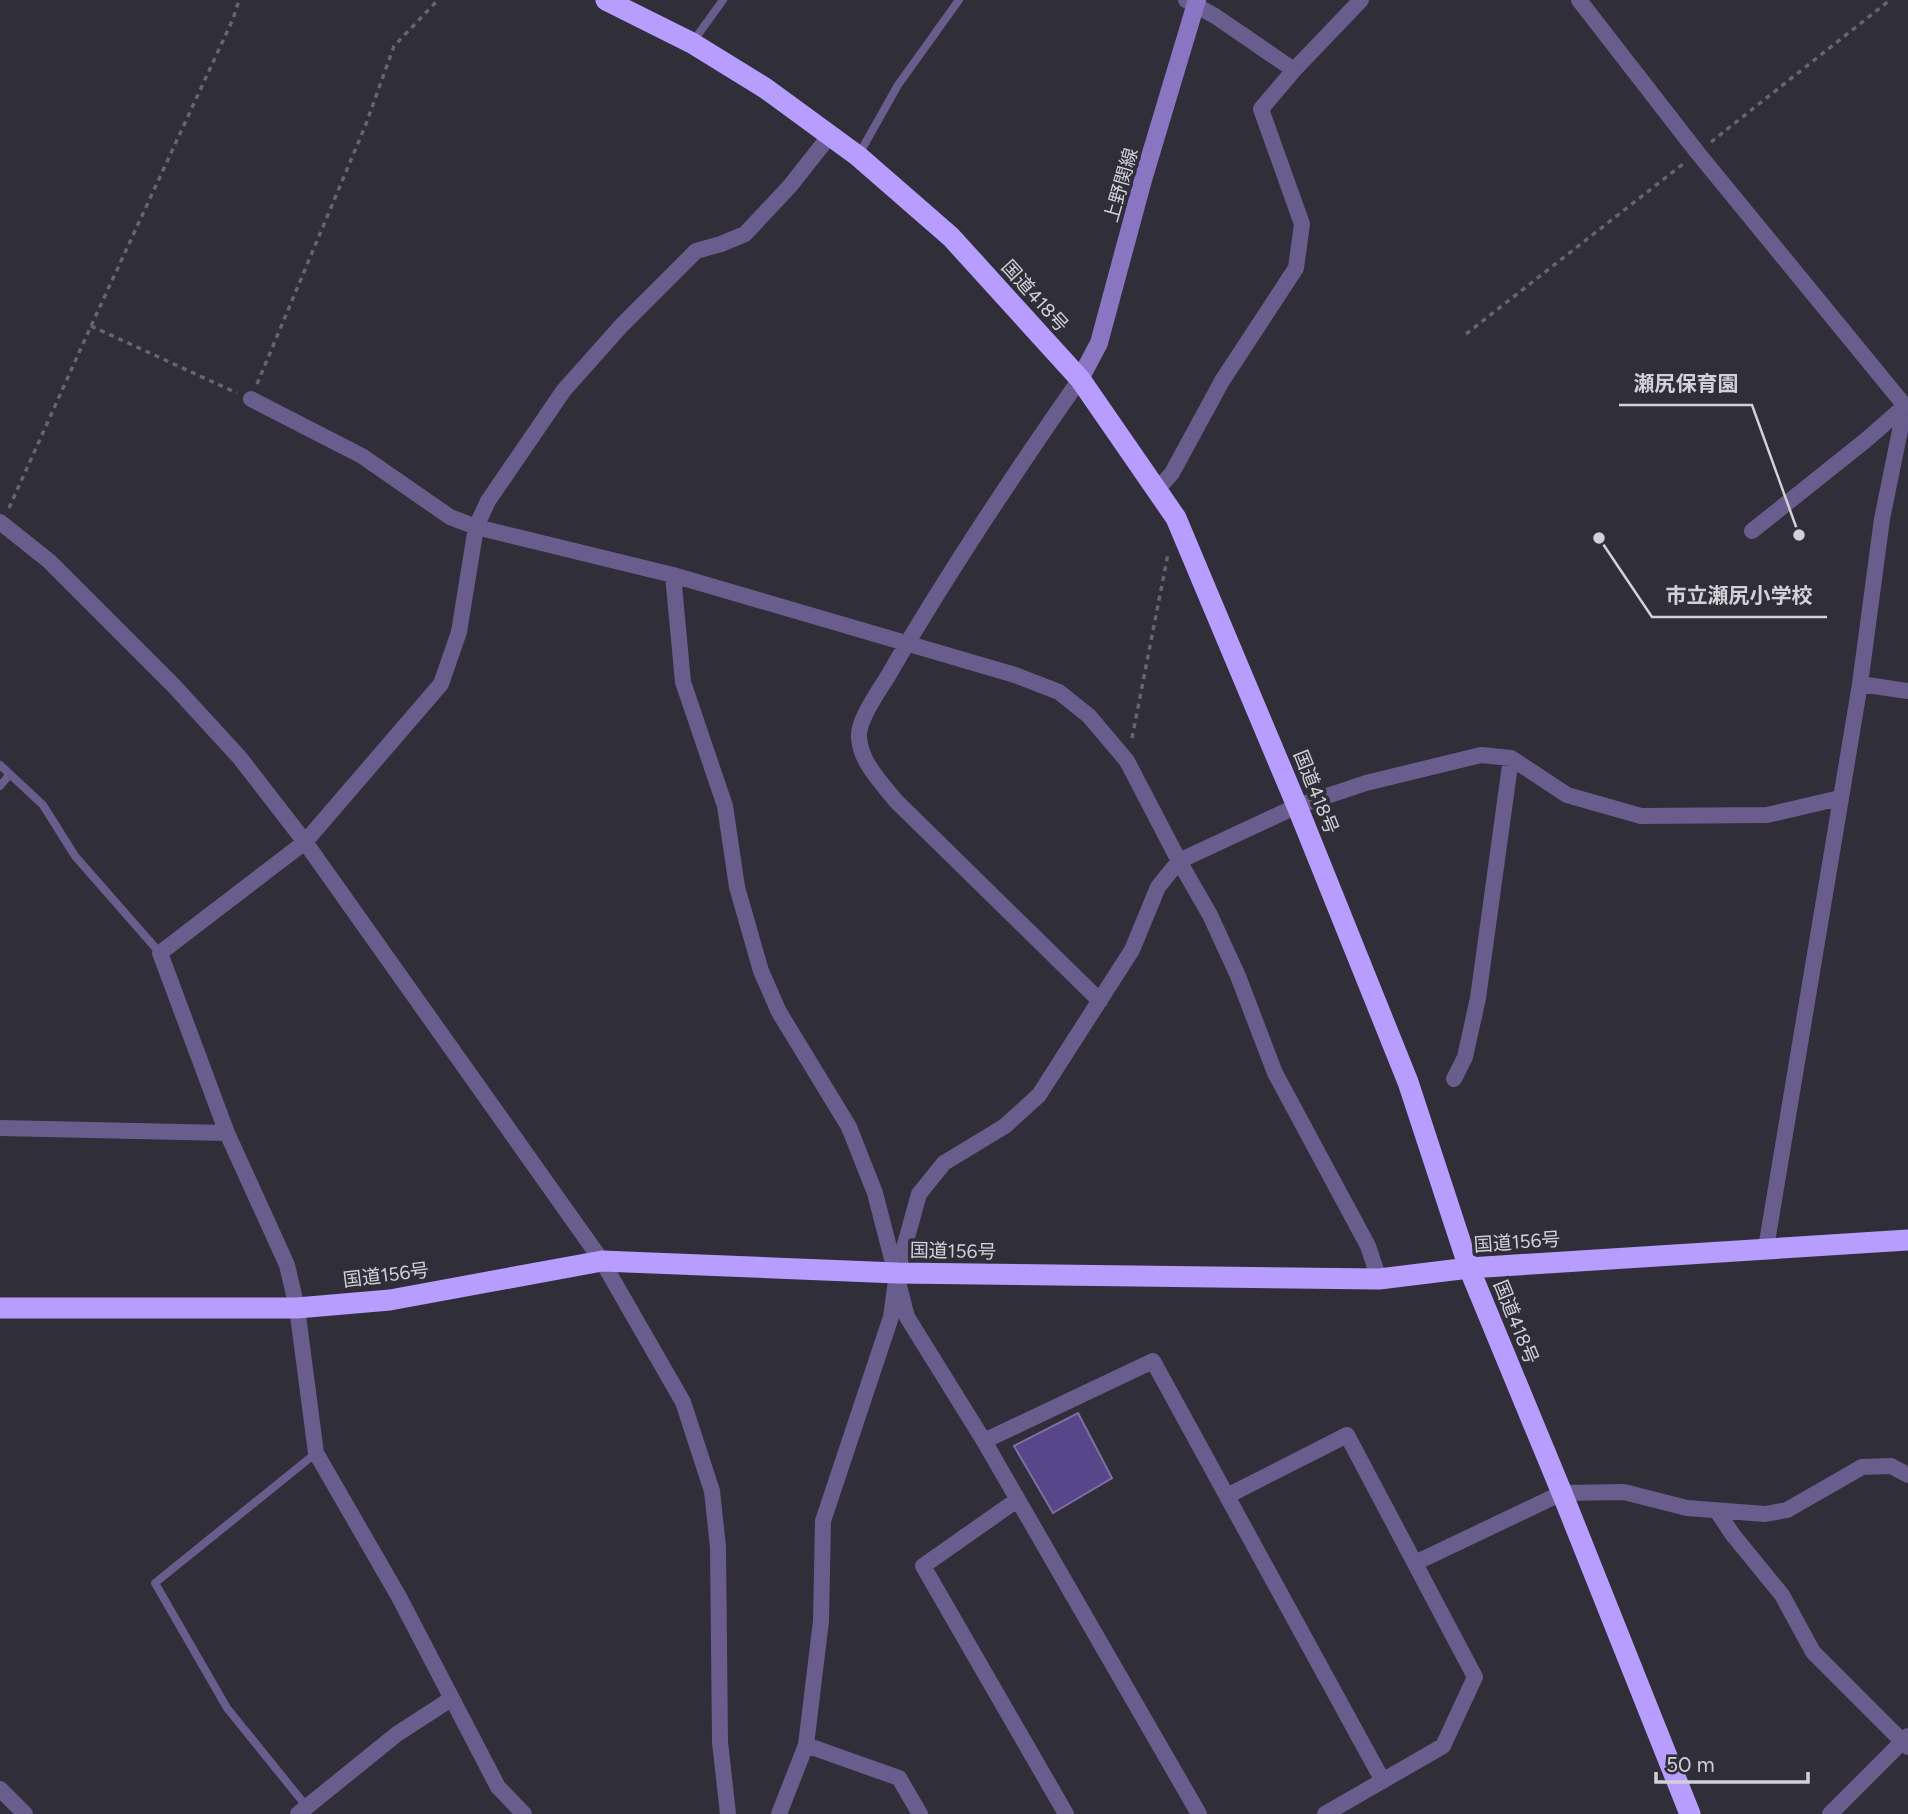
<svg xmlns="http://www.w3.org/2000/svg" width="1908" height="1814" font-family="Figtree,'Noto Sans JP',sans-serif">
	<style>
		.water { fill: #59458a; stroke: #7d6fa1; stroke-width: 2 }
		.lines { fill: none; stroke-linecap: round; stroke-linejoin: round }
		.path { stroke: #66656e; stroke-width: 3.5; stroke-dasharray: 5 5; stroke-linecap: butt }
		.lane { stroke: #695d8e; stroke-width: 8 }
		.street { stroke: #695d8e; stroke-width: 16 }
		.secondary { stroke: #8975c2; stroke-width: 18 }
		.highway { stroke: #b79dfd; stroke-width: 21 }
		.labels { text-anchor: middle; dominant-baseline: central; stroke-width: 7; stroke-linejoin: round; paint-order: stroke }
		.street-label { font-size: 19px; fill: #d2d1d7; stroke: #302e39 }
		.leader { fill: none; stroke: #d2d1d7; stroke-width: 2.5 }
		.callout-dot { fill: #d2d1d7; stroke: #302e39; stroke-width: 2.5 }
		.callout-label { font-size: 21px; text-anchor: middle; font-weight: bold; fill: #d2d1d7; stroke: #302e39; stroke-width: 7; stroke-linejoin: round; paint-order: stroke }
	</style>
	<rect width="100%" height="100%" fill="#302e39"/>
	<path class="water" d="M1078 1413 1112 1478 1053 1513 1014 1446Z"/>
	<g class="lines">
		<path class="path" d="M1711 142 1890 0
			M91 326 237 393
			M1466 334 1683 164
			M257 384 366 124 394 46 438 0
			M9 508 91 326 233 19 239 0
			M1132 738 1168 554"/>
		<path class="lane" d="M692 43 723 0
			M858 156 898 85 959 0
			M0 765 43 805 75 856 160 953
			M0 786 10 774
			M307 1807 227 1708 155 1583 316 1453"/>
		<path class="street" d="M1186 0 1215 16 1294 70
			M1579 0 1697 152 1905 406
			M831 134 790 186 745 234 721 244 696 251 622 325 564 390 488 501 476 527 673 575 1015 675 1059 692 1089 716 1127 761 1179 861 1210 915 1238 976 1275 1073 1368 1246 1379 1279
			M1080 379C1013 475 947 574 888 676 879 691 857 721 859 738 861 763 881 782 896 801L1100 1001
			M251 399 362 456 450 517 476 527 459 632 441 684 305 842 160 953 227 1133 287 1265 297 1308 316 1453 399 1597 498 1787 524 1814
			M1157 490 1172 473 1222 381 1296 268 1302 224 1261 109 1294 70 1361 0
			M0 522 49 561 174 686 240 758 305 842 602 1261 683 1402 712 1491 718 1547 720 1742 728 1814
			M1752 531 1866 440 1906 405
			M673 575 683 682 725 806 737 887 761 971 779 1012 849 1127 875 1193 907 1317 984 1441 1199 1814
			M1860 684 1908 691
			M1454 1079 1465 1057 1478 998 1511 758
			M0 1128 227 1133
			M1766 1248 1860 684 1882 519 1905 406
			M984 1441 1153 1361 1383 1781
			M1227 1496 1347 1435 1475 1677 1443 1746 1325 1814
			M1017 1500 923 1566 1066 1814
			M1717 1511 1733 1535 1782 1595 1813 1652 1908 1747
			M1415 1563 1562 1493 1624 1492 1687 1508 1765 1514 1787 1510 1862 1467 1891 1466 1908 1475
			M806 1745 899 1778 920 1814
			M0 1789 25 1814
			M298 1814 397 1734 451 1699
			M779 1814 806 1745 821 1621 823 1521 891 1317 897 1273 919 1194 944 1163 1005 1126 1039 1095 1132 950 1158 887 1179 861 1297 806 1366 783 1481 755 1511 758 1567 795 1641 816 1767 815 1840 798
			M1830 1814 1908 1736"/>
		<path class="secondary" d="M1080 379 1099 343 1143 180 1197 0"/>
		<path class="highway" d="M606 0 692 43 765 88 858 156 951 237 1080 379 1176 518 1297 806 1408 1082 1469 1268 1562 1493 1690 1814
			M0 1308H297L390 1300 602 1261 897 1273 1379 1279 1469 1268 1908 1240"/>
	</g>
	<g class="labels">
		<g class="street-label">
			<text transform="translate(1121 185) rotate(-74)">上野関線</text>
			<text transform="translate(1035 296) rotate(48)">国道418号</text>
			<text transform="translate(1316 792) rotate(68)">国道418号</text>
			<text transform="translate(1517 1242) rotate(-4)">国道156号</text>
			<text transform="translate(953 1251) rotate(1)">国道156号</text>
			<text transform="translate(386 1275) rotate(-7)">国道156号</text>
			<text transform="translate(1516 1322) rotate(68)">国道418号</text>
		</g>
	</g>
	<path class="leader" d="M1799 535L1752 405H1619M1599 538L1652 617H1827"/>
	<g class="callout-dot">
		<circle cx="1799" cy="535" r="7"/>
		<circle cx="1599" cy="538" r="7"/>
	</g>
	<g class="callout-label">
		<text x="1686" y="391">瀬尻保育園</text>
		<text x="1739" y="603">市立瀬尻小学校</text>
	</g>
	<path d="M1656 1772v10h152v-10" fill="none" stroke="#d2d1d7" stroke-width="3.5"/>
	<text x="1666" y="1772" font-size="21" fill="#d2d1d7" stroke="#302e39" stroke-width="5" paint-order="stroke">50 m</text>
</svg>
